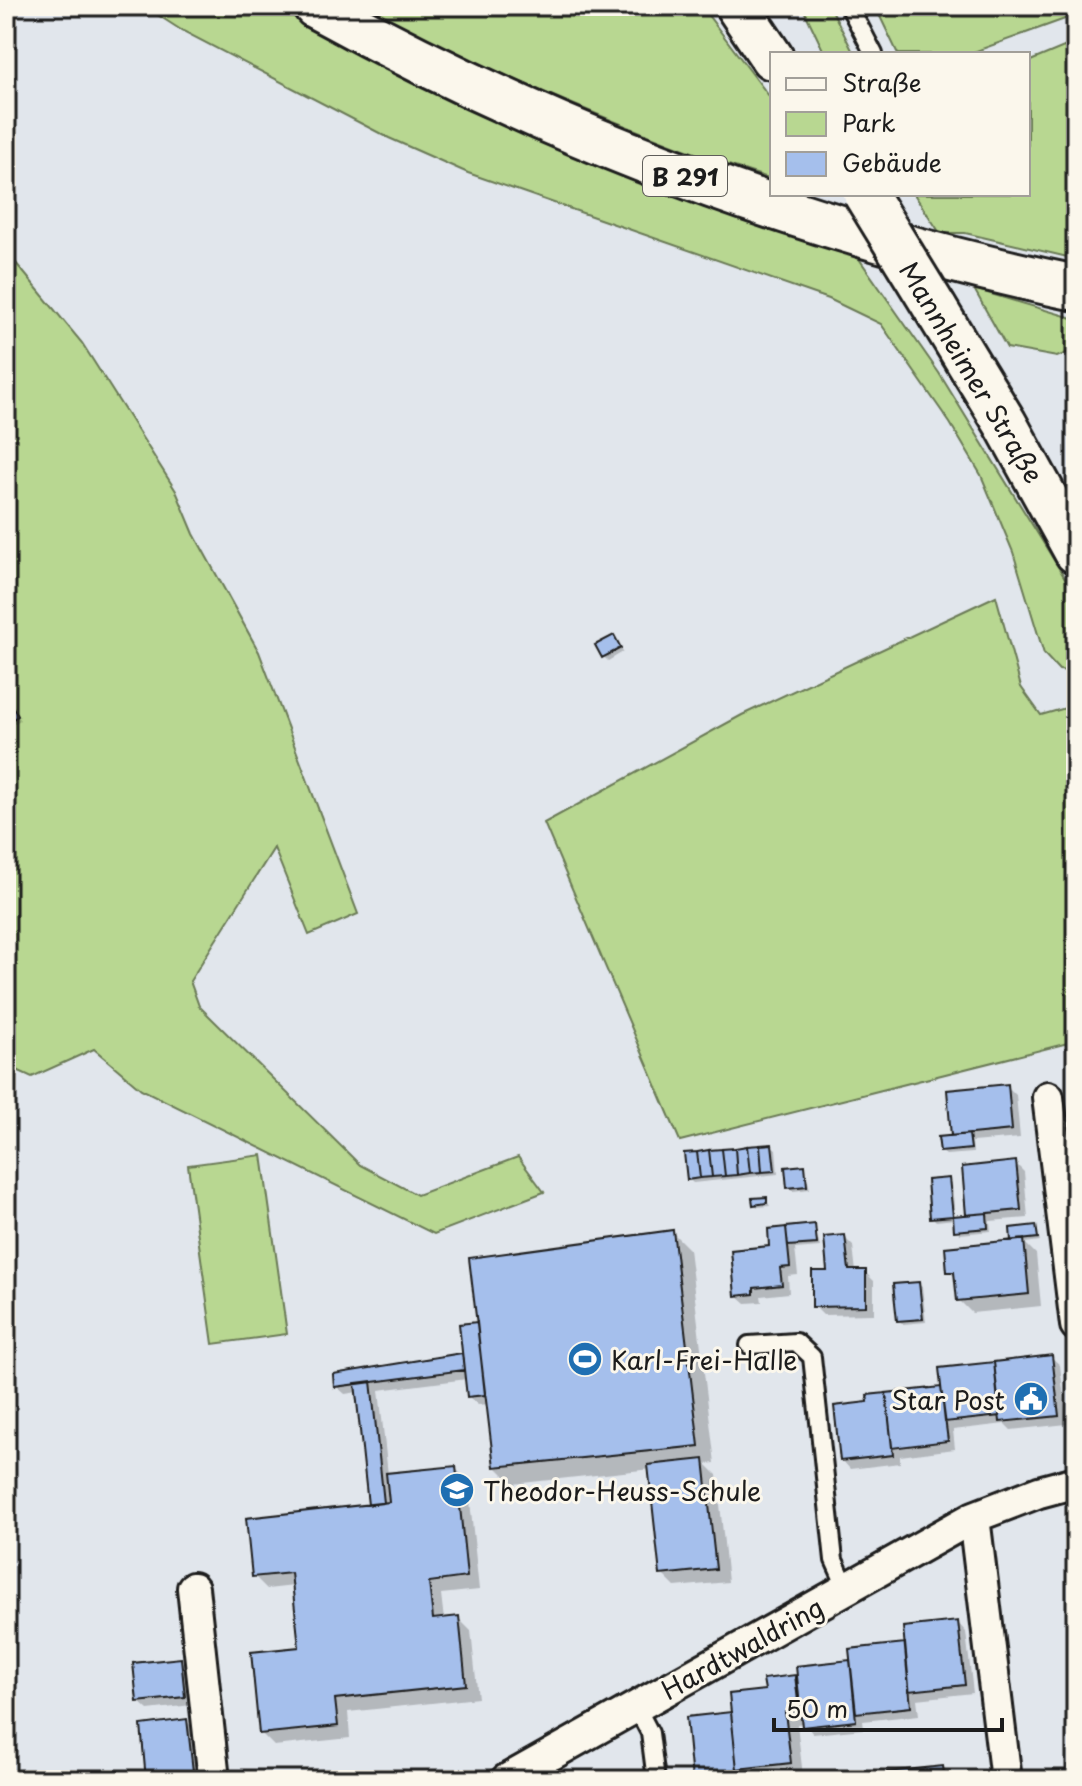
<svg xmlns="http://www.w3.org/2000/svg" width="1082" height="1786" font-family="'Playpen Sans',sans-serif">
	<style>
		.green { fill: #b8d791; stroke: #6a7a56; stroke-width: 2 }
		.shadow { fill: #0003 }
		.building { fill: #a5bfec; stroke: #1c1c1c; stroke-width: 2 }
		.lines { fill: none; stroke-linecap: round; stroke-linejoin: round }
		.lane-casing { stroke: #1c1c1c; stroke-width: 22 }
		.street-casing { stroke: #1c1c1c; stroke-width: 36 }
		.secondary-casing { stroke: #1c1c1c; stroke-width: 48 }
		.primary-casing { stroke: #1c1c1c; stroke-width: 50 }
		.lane { stroke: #fbf7ec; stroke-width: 16 }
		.street { stroke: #fbf7ec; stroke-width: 30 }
		.secondary { stroke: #fbf7ec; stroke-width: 42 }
		.primary { stroke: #fbf7ec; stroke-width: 44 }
		.secondary-bridge-casing { stroke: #1c1c1c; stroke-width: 48; stroke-linecap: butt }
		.secondary-bridge { stroke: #fbf7ec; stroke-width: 42 }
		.labels { text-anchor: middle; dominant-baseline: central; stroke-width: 6; stroke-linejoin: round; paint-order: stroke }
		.shield { fill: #fbf7ec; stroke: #5f5e5a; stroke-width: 2 }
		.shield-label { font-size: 24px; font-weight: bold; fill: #1c1c1c }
		.street-label { font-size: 26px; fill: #1c1c1c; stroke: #fbf7ec }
		.poi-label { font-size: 26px; fill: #1c1c1c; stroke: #fbf7ec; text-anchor: start }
	</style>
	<rect width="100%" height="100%" fill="#e1e6ec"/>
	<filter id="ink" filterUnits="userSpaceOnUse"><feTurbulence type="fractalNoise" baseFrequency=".0125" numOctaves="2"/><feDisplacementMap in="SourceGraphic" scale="16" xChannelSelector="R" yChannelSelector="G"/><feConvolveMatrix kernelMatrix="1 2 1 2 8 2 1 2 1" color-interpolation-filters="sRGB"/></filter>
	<g filter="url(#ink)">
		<path class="green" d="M144 6H281L388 67 848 243 939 373 1076 596V672L1059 670 1044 654 1013 552 981 475 950 423 881 324 829 299 468 173 389 138 181 30Z
			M365 6H701L772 100V179C701 158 633 129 565 101 497 72 430 43 365 6Z
			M802 6H830L854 54H825Z
			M875 6H1076V15L968 54H898Z
			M1076 42V259L965 233H940L914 194H1028V62Z
			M6 251 82 343 176 491 194 534 259 652 358 914 309 935 274 848 190 981 199 1006 360 1165 417 1195 518 1157 544 1192 434 1234 141 1089 94 1049 32 1077 6 1065Z
			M974 289 1076 319V349L1057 357 1007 348Z
			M996 596 1021 687 1041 715 1076 705V1041L680 1141 544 823 742 715Z
			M262 1155 287 1334 213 1344 188 1165Z"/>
		<path class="shadow" d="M614 637 623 652 608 661 604 657Z
			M6 703 20 720 6 729Z
			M1007 1086 1016 1095 1020 1138 972 1142 973 1153 946 1155 942 1152 953 1137Z
			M772 1146 776 1149 778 1174 693 1183 689 1179Z
			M1015 1163 1024 1172 1028 1218 990 1221 991 1231 960 1234 955 1219 936 1221 932 1217 948 1180 952 1184 955 1218 971 1216Z
			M804 1167 810 1189 793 1191 789 1187Z
			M766 1199 770 1206 758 1207 754 1204Z
			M814 1226 820 1247 795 1249 798 1275 788 1276 789 1293 761 1296 762 1302 746 1303 737 1295 772 1248 770 1230Z
			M1035 1227 1040 1241 1025 1243 1036 1254 1041 1306 972 1313 959 1300 957 1279 949 1271 1014 1242Z
			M672 1232 689 1249 715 1463 706 1464 717 1475 728 1582 675 1587 662 1574 651 1469 513 1484 496 1467 488 1404 478 1405 469 1397 467 1379 379 1390 388 1475 455 1468 468 1481 479 1590 441 1594 444 1620 458 1618 471 1631 478 1698 348 1712 350 1738 274 1746 261 1733 301 1649 294 1586 267 1589 254 1576 370 1506 358 1392 345 1394 336 1386 335 1375 464 1355 476 1324Z
			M844 1237 853 1246 856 1272H865L874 1281V1314L823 1315 814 1306Z
			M918 1284 922 1287 926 1322 903 1324 899 1321Z
			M1051 1357 1060 1365 1067 1424 1011 1430 1005 1424 953 1430 955 1449 900 1456V1463L850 1469 842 1460 870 1403V1397L944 1388Z
			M958 1623 966 1632 973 1693 917 1699 919 1715 863 1721 864 1729 813 1734 804 1723 797 1724 803 1776 751 1780 744 1774 745 1780H694L688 1719 733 1714 794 1677 800 1683 798 1668 852 1662 907 1645Z
			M180 1660 188 1668 192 1705 148 1710 139 1702Z
			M187 1722 195 1730 200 1780H148Z
			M943 1768 951 1780H890Z"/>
		<path class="building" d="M614 635 621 648 602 658 595 645Z
			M8 699 18 716 6 723V700Z
			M1008 1084 1012 1130 951 1136 947 1090Z
			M969 1134 971 1149 940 1152 938 1137Z
			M772 1144 775 1171 762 1172 760 1145Z
			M760 1145 762 1172 750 1173 747 1146Z
			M747 1146 750 1173 737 1175 735 1148Z
			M735 1148 737 1175 725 1176 722 1149Z
			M722 1149 725 1176 712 1177 709 1150Z
			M709 1150 712 1177 700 1178 697 1152Z
			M697 1152 700 1178 687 1180 684 1153Z
			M1016 1161 1021 1210 966 1215 962 1167Z
			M805 1165 807 1186 787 1188 785 1167Z
			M949 1178 953 1216 930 1218 927 1180Z
			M767 1197V1203L753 1205 752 1198Z
			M987 1213 988 1228 954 1231 953 1216Z
			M815 1224 817 1244 788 1246 786 1227Z
			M1036 1225 1038 1238 1011 1241 1010 1228Z
			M786 1227 790 1267 780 1268 782 1285 754 1288V1294L735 1296 731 1250 769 1246 768 1229Z
			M673 1230 699 1446 494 1467 469 1258Z
			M845 1235 849 1270H866V1306L812 1307V1271H827L824 1237Z
			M1024 1239 1029 1294 957 1301 954 1272H947L945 1247Z
			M919 1282 923 1319 897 1321 893 1284Z
			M477 1322 485 1395 467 1397 459 1324Z
			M462 1353 464 1370 334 1387 333 1374Z
			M1052 1355 1059 1416 1000 1422 994 1362Z
			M994 1362 1000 1416 945 1422 939 1368Z
			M371 1381 384 1503 368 1505 355 1383Z
			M941 1387 948 1441 892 1448 886 1393Z
			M886 1393 893 1455 840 1461 834 1406 868 1402 867 1395Z
			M704 1459 716 1569 660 1575 648 1465Z
			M456 1466 467 1577 429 1582 433 1619 459 1616 466 1685 335 1699 338 1726 259 1734 251 1652 299 1647 291 1573 252 1577 246 1518 389 1502 386 1473Z
			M958 1621 965 1685 909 1691 903 1627Z
			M905 1643 911 1707 856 1713 849 1649Z
			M181 1658 185 1697 137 1702 133 1663Z
			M850 1660 856 1721 802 1727 796 1666Z
			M795 1675 799 1710 785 1712 791 1763 737 1769 729 1694 765 1690 763 1679Z
			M731 1712 738 1779 692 1780 686 1717Z
			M187 1719 194 1780H146L141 1725Z
			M943 1766 945 1780H888L887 1772Z"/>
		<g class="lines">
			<g class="lane-casing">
				<path id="lane" d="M849 6 874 54
					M749 1345 796 1342 812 1357 834 1560 847 1589
					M637 1708 650 1733 656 1780"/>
			</g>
			<g class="street-casing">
				<path id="street" d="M1048 1097 1076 1325
					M974 1517 1006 1780
					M193 1588 214 1780
					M506 1780 974 1517 1039 1492 1076 1482"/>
			</g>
			<g class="secondary-casing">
				<path id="secondary" d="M737 6 772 58
					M935 308 1005 423 1076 552"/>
			</g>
			<g class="primary-casing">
				<path id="primary" d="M316 6C554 137 809 233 1076 288"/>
			</g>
			<use href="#lane" class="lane"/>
			<use href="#street" class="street"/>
			<use href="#secondary" class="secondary"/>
			<use href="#primary" class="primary"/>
			<g class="secondary-bridge-casing">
				<path id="secondary-bridge" d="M865 194 935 308"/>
			</g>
			<use href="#secondary-bridge" class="secondary-bridge"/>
		</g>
	</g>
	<defs>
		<g id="stadium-disc" transform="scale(1.8)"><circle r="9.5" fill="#1f6fb2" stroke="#fbf7ec"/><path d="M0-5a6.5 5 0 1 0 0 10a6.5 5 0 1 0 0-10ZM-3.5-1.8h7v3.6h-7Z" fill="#fff"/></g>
		<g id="civic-disc" transform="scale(1.8)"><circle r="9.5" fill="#1f6fb2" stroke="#fbf7ec"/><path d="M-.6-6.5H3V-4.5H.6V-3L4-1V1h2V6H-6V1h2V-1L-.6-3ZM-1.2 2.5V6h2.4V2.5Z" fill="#fff"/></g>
		<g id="school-disc" transform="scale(1.8)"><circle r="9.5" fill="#1f6fb2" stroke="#fbf7ec"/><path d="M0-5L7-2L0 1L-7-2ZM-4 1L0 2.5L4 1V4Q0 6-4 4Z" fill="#fff"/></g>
	</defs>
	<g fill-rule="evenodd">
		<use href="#stadium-disc" x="585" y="1359"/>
		<use href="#civic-disc" x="1031" y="1399"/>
		<use href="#school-disc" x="457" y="1490"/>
	</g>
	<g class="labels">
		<rect class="shield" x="643" y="156" width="84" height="40" rx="6"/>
		<g class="shield-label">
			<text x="685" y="176">B 291</text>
		</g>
		<g class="street-label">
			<text transform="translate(972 372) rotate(59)">Mannheimer Straße</text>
			<text transform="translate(742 1648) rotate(-29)">Hardtwaldring</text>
		</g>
		<g class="poi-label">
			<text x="611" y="1359">Karl-Frei-Halle</text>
			<text x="1005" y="1399" text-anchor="end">Star Post</text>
			<text x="483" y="1490">Theodor-Heuss-Schule</text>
		</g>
	</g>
	<rect width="1082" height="1786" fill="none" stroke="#fbf7ec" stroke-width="32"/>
	<rect x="16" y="16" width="1050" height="1754" fill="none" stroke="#1c1c1c" stroke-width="3" filter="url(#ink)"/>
	<rect x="770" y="52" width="260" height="144" fill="#fbf7ec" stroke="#a29f99" stroke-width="2"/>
	<rect x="786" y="78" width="40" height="12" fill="#fbf7ec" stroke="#a29f99" stroke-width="2"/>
	<text x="842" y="92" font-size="24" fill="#1c1c1c">Straße</text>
	<rect x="786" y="112" width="40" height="24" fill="#b8d791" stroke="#a29f99" stroke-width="2"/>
	<text x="842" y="132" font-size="24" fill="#1c1c1c">Park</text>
	<rect x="786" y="152" width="40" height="24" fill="#a5bfec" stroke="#a29f99" stroke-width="2"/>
	<text x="842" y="172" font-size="24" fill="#1c1c1c">Gebäude</text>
	<path d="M774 1718v12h228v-12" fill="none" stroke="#1c1c1c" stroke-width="4"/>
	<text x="786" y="1718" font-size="24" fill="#1c1c1c" stroke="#fbf7ec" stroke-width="6" paint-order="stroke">50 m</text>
</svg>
